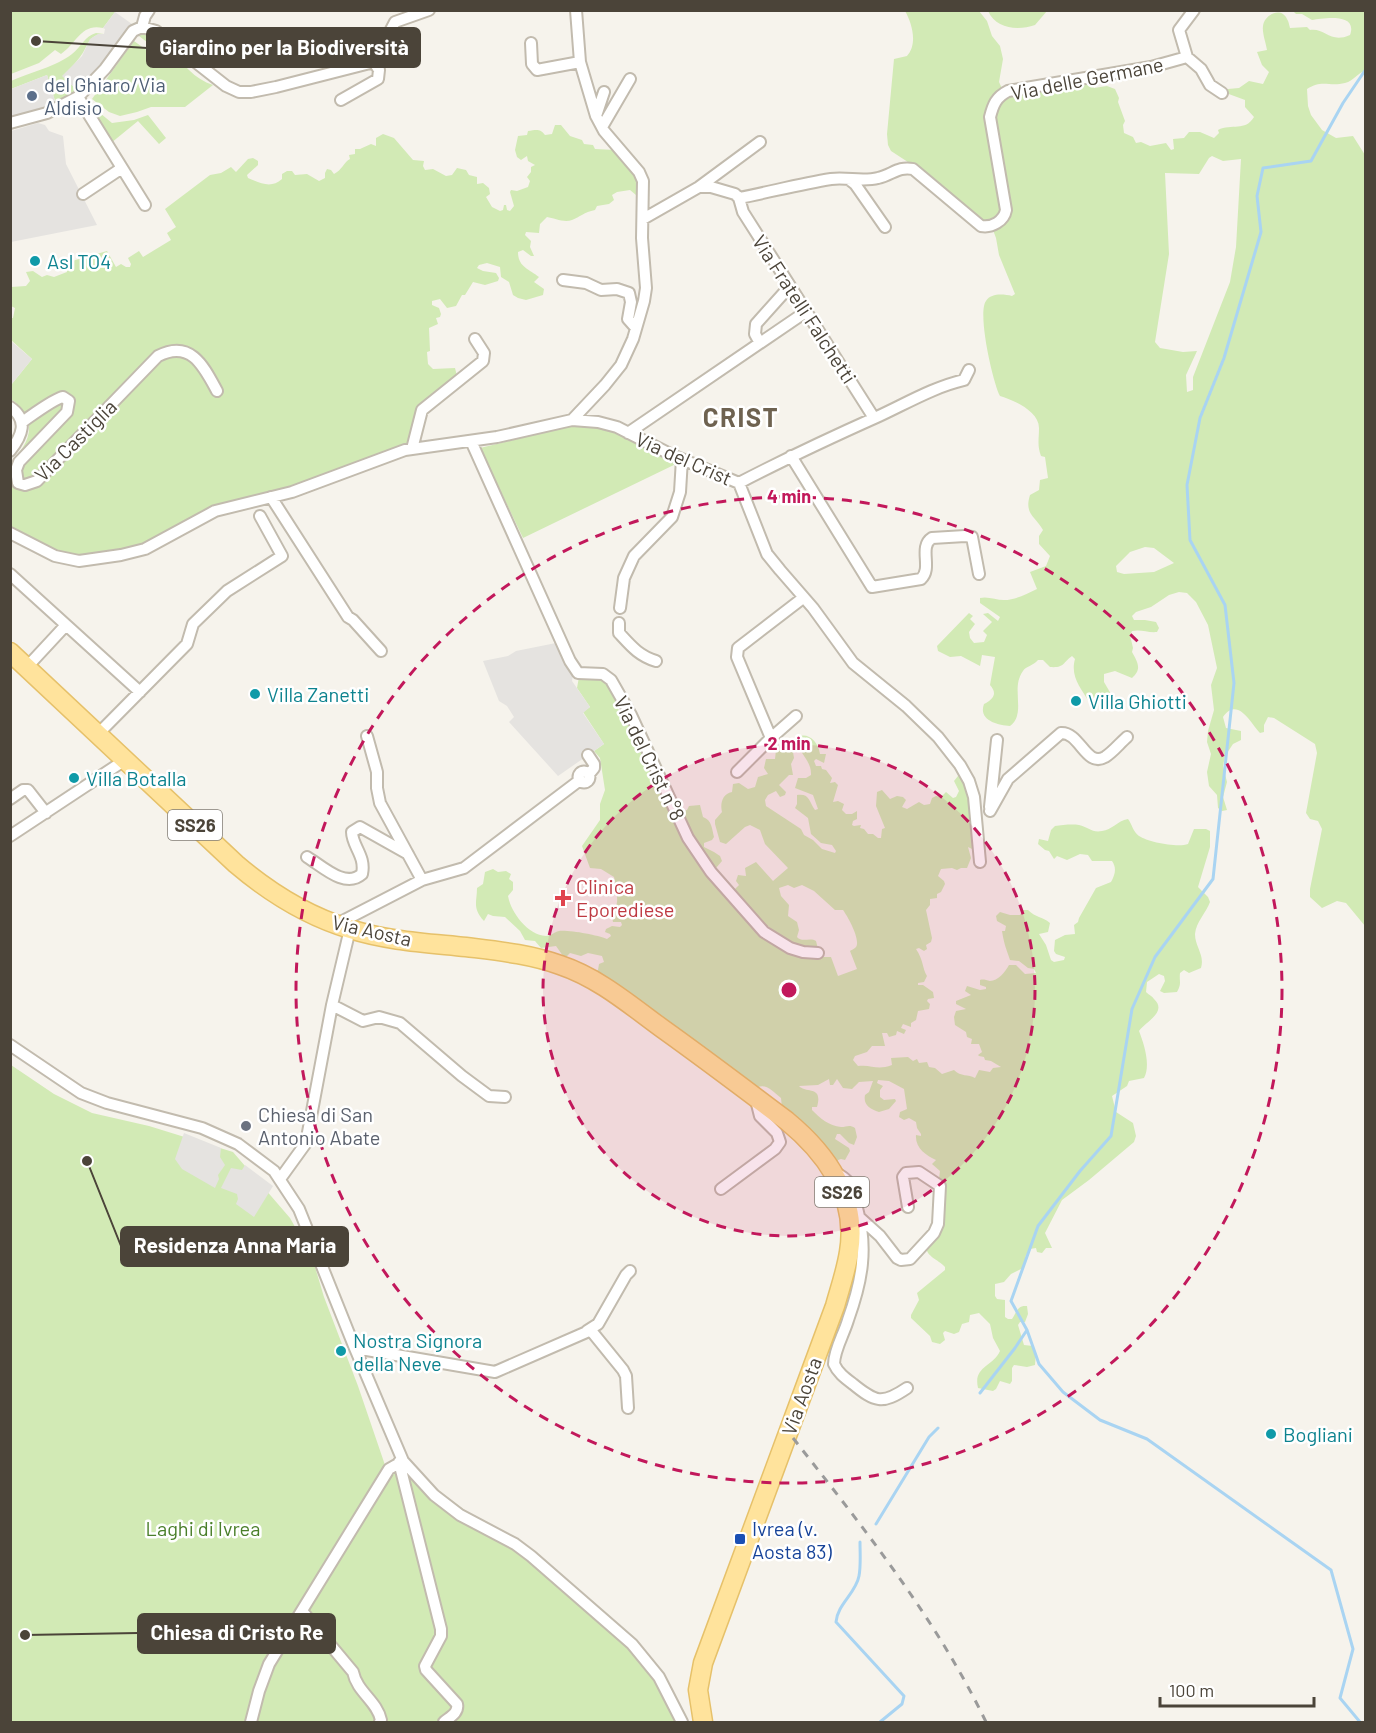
<svg xmlns="http://www.w3.org/2000/svg" width="1376" height="1733" font-family="Barlow,sans-serif">
	<style>
		.green { fill: #d2eab5; fill-rule: evenodd }
		.parking { fill: #e5e3e0 }
		.lines { fill: none; stroke-linecap: round; stroke-linejoin: round }
		.stream { stroke: #a9d4f2; stroke-width: 3 }
		.street-casing { stroke: #c2bbae; stroke-width: 14 }
		.primary-casing { stroke: #e6c16a; stroke-width: 21 }
		.street { stroke: #fff; stroke-width: 10 }
		.primary { stroke: #ffe39c; stroke-width: 18 }
		.rail { stroke: #9a9a9a; stroke-width: 3; stroke-dasharray: 8 8; stroke-linecap: butt }
		.ring { fill: none; stroke: #c2185b; stroke-width: 3; stroke-dasharray: 10 8 }
		.service-dot { fill: #5c6f8a; stroke: #fff; stroke-width: 2 }
		.culture-dot { fill: #0f9aa8; stroke: #fff; stroke-width: 2 }
		.health-dot { fill: #e0444e; stroke: #fff; stroke-width: 2 }
		.worship-dot { fill: #6b7280; stroke: #fff; stroke-width: 2 }
		.transit-dot { fill: #1a4fb4; stroke: #fff; stroke-width: 2 }
		.labels { text-anchor: middle; dominant-baseline: central; stroke-width: 5; stroke-linejoin: round; paint-order: stroke }
		.shield { fill: #fff; stroke: #817c74; stroke-width: 1.5 }
		.shield-label { font-size: 18px; font-weight: bold; fill: #4b4439 }
		.street-label { font-size: 20px; fill: #4b4439; stroke: #fff }
		.service-label { font-size: 20px; fill: #4e5e75; stroke: #fff; text-anchor: start }
		.culture-label { font-size: 20px; fill: #0d838f; stroke: #fff; text-anchor: start }
		.health-label { font-size: 20px; fill: #be3a42; stroke: #fff; text-anchor: start }
		.worship-label { font-size: 20px; fill: #5b616d; stroke: #fff; text-anchor: start }
		.park-label { font-size: 20px; fill: #4a7f2a; stroke: #fff }
		.transit-label { font-size: 20px; fill: #164399; stroke: #fff; text-anchor: start }
		.district-label { font-size: 26px; font-weight: bold; letter-spacing: 1.5px; fill: #6e6250; stroke: #fff }
		.centre { fill: #c2185b; stroke: #fff; stroke-width: 3 }
		.ring-label { font-size: 18px; text-anchor: middle; font-weight: bold; fill: #c2185b; stroke: #fff; stroke-width: 5; stroke-linejoin: round; paint-order: stroke }
		.leader { fill: none; stroke: #4b4439; stroke-width: 2 }
		.callout-dot { fill: #4b4439; stroke: #fff; stroke-width: 2 }
		.callout { fill: #4b4439; stroke: #4b4439; stroke-width: 2 }
		.callout-label { font-size: 21px; text-anchor: middle; font-weight: bold; fill: #fff }
	</style>
	<rect width="100%" height="100%" fill="#f6f3ec"/>
	<path class="green" d="M110 10 115 12 103 28C81 23 77 43 61 54L55 50 39 63 11 74V11Z
		M905 11H979L987 21 992 36 1000 46 1003 59 999 82 1005 95 1093 82 1094 88 1107 86 1115 89 1119 98 1118 102 1125 121 1123 125 1124 133 1133 137 1136 143 1141 142 1150 146 1166 143 1171 150 1174 149 1173 139 1184 138 1189 132H1200L1214 138 1219 133 1218 130C1232 123 1245 132 1254 117L1245 107V100L1226 93 1228 89 1239 88 1249 81 1263 84 1269 72 1262 65 1257 52 1267 50C1266 43 1262 33 1263 26 1264 15 1281 6 1287 19 1289 22 1289 25 1290 28L1307 27 1310 30C1326 28 1330 44 1350 35 1358 13 1325 18 1312 20L1302 14H1296L1293 11H1365V71C1357 73 1354 81 1345 83 1329 87 1322 79 1307 89L1308 106 1311 115 1322 130 1336 138 1353 136 1365 155V926L1346 903 1337 901 1322 908 1310 897V889L1322 829 1318 821 1310 819 1306 813 1317 753 1315 744 1274 718 1268 717 1264 725V732L1260 733C1251 724 1238 696 1223 717L1226 728 1241 731V740L1233 744 1225 756 1223 766 1227 782 1223 797 1227 810 1222 811 1218 808 1217 795 1209 786 1207 772 1211 754 1207 742 1208 731 1214 710 1211 685 1217 668 1208 625 1196 602 1187 593 1179 592 1169 595 1151 607 1136 612 1132 616 1134 620H1145L1156 622 1159 628 1157 632C1148 633 1141 629 1132 631L1130 635 1133 648 1132 652C1138 663 1142 669 1132 678L1115 671 1104 674V682L1111 694 1109 701 1100 704 1089 702C1081 688 1070 677 1075 659L1072 656C1062 663 1065 668 1050 667L1043 660H1038C1033 666 1026 666 1023 671 1010 689 1027 713 1010 726 997 725 978 720 984 704 993 699 998 694 990 685L995 657 982 655 980 666 961 656 950 657 938 651 937 646 969 613 973 616 970 619 975 624 969 632 970 638 974 643 984 642 987 635 983 631 992 622 983 614 988 613 998 621 1000 617 980 603V598C988 596 996 600 1004 600 1016 600 1026 594 1037 589L1030 572 1046 566 1050 556 1039 544V536L1043 530C1035 516 1024 514 1030 495L1039 490 1040 480 1048 478 1045 457 1041 456C1037 446 1039 438 1039 428 1039 411 1013 400 1000 396 993 383 977 313 986 301 991 293 1003 294 1012 296L1015 294 999 255 996 238 993 230 934 179 891 151 888 145 887 134 894 59 907 56C918 44 912 23 905 11ZM1212 156 1223 161 1241 159 1236 247 1230 282 1193 377V390L1187 392 1186 375 1197 351 1183 352 1160 348 1155 342 1169 254 1165 173 1199 174 1209 158ZM1145 547 1154 548 1174 563 1154 572 1124 574 1117 572 1116 566 1130 552Z
		M988 11H1047L1035 25C1018 31 996 29 988 11Z
		M147 32C162 33 179 60 189 70 196 77 204 82 213 85L185 107H151L137 112 120 116 109 112 92 99 134 41 152 54 156 49 139 36Z
		M96 33 104 34C88 34 88 47 80 57 75 64 69 70 63 76L78 91 56 104 47 75 11 89V81C29 73 57 66 72 54 81 47 85 36 96 33Z
		M94 108 112 123 134 120 148 115 166 138 159 144 138 121 111 143 92 111Z
		M555 125H561L570 136 582 140 584 144 593 145 595 149 615 150C627 165 639 175 639 194L636 195 630 190 617 192 612 195 614 200 609 204 597 206 595 210C584 212 580 217 572 220 564 223 554 218 547 217L540 224 539 233 526 232 525 235 531 241 530 247 534 256H531L523 250 518 252C518 267 529 269 539 277L534 282 544 289 543 295 526 300 518 298 513 295 509 282 501 277 500 267 487 263 479 265 477 268 483 271 496 273 499 278 498 281 485 285 473 282 465 295H462L456 306 447 308 440 299 432 301V305L439 308 441 314 440 317 436 318 438 324 429 328 430 351 427 352 428 364 433 369 455 368 457 376 427 399 414 442 291 490 214 509 144 547 80 557 57 552 11 528C11 507 8 483 13 463 14 457 20 452 23 447 35 428 28 411 11 399V385L32 359 11 340 10 318H13L15 308 11 306V287L26 286 30 281 26 272 33 271 42 277 47 275 54 277 67 272 66 265 72 261 107 251 116 267 121 264 126 267H130L131 264 128 258 139 251 143 257 171 240 167 233 176 227 165 209 210 175 221 173 231 167 236 172 248 159 253 158 258 161V165L247 175 248 178C260 183 271 189 282 179V174L287 171H292L295 175 307 174 319 181 325 178V173L327 169 331 170 334 174C342 170 344 162 350 159L349 155 355 154V149H360L371 144 376 146V138L383 134 394 138 413 160 424 161 423 166 425 170 433 169 446 176 452 175 457 168 466 170 469 175 477 177V184L483 183 489 188 490 194 486 197 492 207 500 211 503 210 504 205H506L507 210 510 211 514 206 510 192 511 190 517 191 528 187 530 181 527 177 531 172V167L535 165 528 161 527 156 521 160 517 157 515 150 518 136 527 135 528 131C536 130 540 128 545 135L552 134Z
		M587 424 607 429 678 463 523 538 480 448 574 425Z
		M579 677 603 678C611 691 618 692 618 709L628 718 685 840 762 935 818 957H831L838 976 857 969 850 951C853 949 857 948 857 944 858 935 848 917 843 910H835L814 891 802 885 794 888 788 885 779 888 781 896 789 905 788 916 797 922 799 930 797 937C802 943 810 937 816 941L818 949 797 947 795 944 779 936 768 926 763 927C731 890 699 857 679 812L687 810 689 806 700 805 703 817C712 820 712 829 714 837L712 840 704 843V847L714 852 720 856 722 861 716 868C720 877 729 881 735 889L739 885 736 881 738 875 746 876 745 868 756 862 773 881 788 868 765 844 760 830 750 825 745 827 726 844 720 842 715 824V820L722 812C720 804 722 794 732 792L733 784 739 783 748 789 755 787 758 777 768 774 764 768 766 759H775L776 750 781 745H785L793 752 794 758 791 764 793 775H789L779 785 786 792 785 795 780 797 776 791 768 795 765 800 766 806 801 829 804 835 813 840 822 849 835 853 836 851 832 845 821 843 811 834 808 818 795 808 797 804V795C810 793 809 802 815 810L818 809 813 795 795 788 798 778H806L811 775C812 759 795 751 797 737 808 732 818 741 820 754H826L824 763 816 759 814 761 816 766H821L822 769 826 770 832 778 830 783 835 782 838 785 833 802 838 801 844 804 842 810 846 814H852L857 811V819L853 821 852 825 854 826 861 825 860 828 864 829 868 834H873L878 838H881L882 829 885 828 876 806 877 792 882 790 890 799 897 796 903 797 906 800 902 807 907 809 919 802 924 805 930 804 932 798 936 796 941 797 946 792 953 798 956 797 959 791 954 781 958 776 957 767 969 782 976 851 968 847 971 858 967 868H961L957 870 952 868 941 869 938 876 944 881 945 884 941 892 937 894V898L930 899V905L926 910 932 938 931 942 926 945 927 949 924 951 919 948 916 949C924 961 922 968 927 976L924 982 918 983V985H923L933 992 934 998 928 999 927 1001 930 1004 929 1009 918 1011 916 1020 911 1023V1027L903 1024 901 1028 906 1030 904 1034 897 1031 896 1035 889 1037 887 1033H882L885 1046H872L867 1052 855 1056 853 1060 858 1066C872 1064 876 1071 892 1065L891 1058 908 1057 913 1061 917 1059 919 1063 927 1062 929 1067 935 1068 942 1074 954 1070C961 1077 968 1074 975 1078L979 1070 990 1072 993 1068 1001 1067 991 1061 985 1060 984 1057 979 1056 978 1055 982 1052 979 1044H971L972 1039 967 1037 966 1032 955 1025 954 1017 956 1011 966 1009 956 1004V1001L971 995 965 991 967 986 980 990 986 989V987L980 985V980C983 979 986 980 990 981 998 981 1005 972 1009 965H1016L1025 974 1036 973 1034 969 1028 968 1019 961 1010 960C1006 948 1004 944 1002 931H1005L1006 926 997 921 996 916 1000 912 1010 915H1020L1023 910H1028C1036 918 1042 916 1050 923L1048 932 1039 934 1046 945 1051 960 1054 962 1064 960 1065 957 1056 954 1054 951 1055 940 1065 935 1075 934 1074 925 1078 922 1079 918 1096 888 1111 882C1115 875 1117 868 1112 861H1092L1088 855 1080 854 1067 860 1057 856 1054 859 1049 851 1045 850 1038 844 1039 839 1048 841 1051 830 1055 826C1062 825 1072 824 1079 825 1088 827 1092 833 1102 831 1112 830 1117 821 1128 819 1132 824 1133 832 1139 836 1148 842 1178 848 1188 844L1194 829H1206L1210 831V847L1198 887 1208 897 1210 902C1206 913 1196 922 1195 934 1195 947 1205 955 1201 968L1189 973 1184 970 1180 973C1179 982 1182 983 1177 992L1164 993 1160 991 1165 981 1164 976 1159 974 1147 982 1146 992C1149 995 1152 996 1154 999 1168 1012 1145 1022 1139 1031 1144 1044 1151 1065 1144 1078L1129 1081 1127 1086 1112 1096 1116 1112 1133 1123 1136 1136 1134 1142 1089 1180 1062 1200 1045 1233 1052 1248H1046L1042 1253 1037 1252 1036 1248 1030 1249 1026 1255 1023 1268 1011 1274 1004 1282 995 1284V1296L997 1299 1005 1300V1317L1008 1319H1012C1017 1312 1017 1305 1027 1306L1028 1314 1025 1322H1020L1018 1325 1024 1345 1033 1346 1036 1353 1035 1365 1027 1367 1014 1365 1012 1368V1381L1010 1384 1000 1381 996 1389 993 1391 978 1388C973 1366 993 1367 1000 1351L993 1338 990 1324 979 1313 970 1315 969 1322 962 1324 959 1332 954 1334 945 1331 943 1333 945 1340 940 1344 932 1342 930 1336 911 1318V1315L919 1300 917 1293 945 1270V1267C938 1259 926 1257 926 1246L931 1241 940 1171 932 1164 936 1160C926 1155 915 1148 916 1135L921 1136V1134L917 1128 916 1122 909 1118 904 1120 899 1117 900 1112 907 1109 904 1089 889 1081 878 1080 877 1083 883 1086 880 1090V1097L884 1100 895 1099 896 1101 889 1109 879 1112C870 1109 863 1105 865 1095L869 1092 873 1081 859 1082 852 1089 843 1088 837 1079 833 1085H830L829 1079 818 1085 799 1086C807 1094 823 1085 817 1107H812V1110C820 1118 829 1126 841 1127 847 1127 849 1124 855 1128L857 1137 854 1145 849 1143 840 1134H837L835 1139 849 1148 850 1151 845 1160 841 1159 838 1160 839 1170 782 1108 781 1098C771 1090 766 1082 753 1089L594 972 598 970 599 964 604 962 602 956 588 953 581 956 570 953 567 956H563L556 946 541 948 535 941 525 940 520 931 505 917 493 916 488 914 484 921C472 908 477 902 477 888L483 884 485 872 493 869 498 872 506 871 511 874 509 879 513 882V890L508 896C511 913 528 935 546 936 551 936 554 932 559 931 570 930 597 935 607 939L611 936 610 934 605 932 606 929 612 926 620 927 622 925 621 922H613C611 913 616 910 617 902 618 899 615 881 614 877L601 869 590 868 582 846 600 820V804L605 790 600 758 594 751 604 744 583 712 590 707 577 688Z
		M11 1065 54 1094 92 1113 149 1126 233 1152 290 1218 312 1257 324 1297 358 1386 386 1468 426 1481 601 1613 641 1646 685 1722H11Z"/>
	<path class="parking" d="M115 12 132 24 102 67 78 91 62 76 82 56 90 39 98 34H104L105 29 103 28Z
		M47 75 56 104 11 118V89Z
		M38 123 45 125 49 131 63 136 66 164 97 225 11 242V131Z
		M11 341 32 359 11 385Z
		M556 643 573 674 572 681 590 707 583 713 604 744 558 776 509 722 514 717 507 706 499 701 483 661 508 656 516 651Z
		M184 1133 221 1148 220 1157 225 1165 218 1175 219 1179 215 1188 182 1169 175 1159Z
		M245 1165 273 1186 254 1217 236 1204 238 1199 237 1194 221 1188 231 1168 242 1170Z"/>
	<g class="lines">
		<path class="stream" d="M980 1393 1015 1348 1027 1330
			M876 1524 929 1437 938 1428
			M860 1542C860 1553 861 1566 859 1576 856 1593 837 1605 836 1622L904 1696 902 1704 880 1722
			M1360 1722 1340 1698 1353 1649 1331 1570 1147 1439 1100 1420 1063 1392 1039 1364 1027 1330 1011 1301 1038 1226 1080 1171 1111 1136 1132 1009 1155 957 1213 879 1234 683 1225 605 1190 540 1187 485 1200 418 1224 358 1261 232 1257 196 1263 168 1311 161 1343 103 1366 69"/>
		<g class="street-casing">
			<path id="street" d="M142 27 145 16 149 10
				M531 43 532 64 537 70 580 62
				M1187 57 1201 69 1210 85 1222 93
				M78 97 145 205
				M341 100 378 79 379 70 374 62
				M596 116 604 92
				M10 123 47 113 78 97 105 69 133 31 142 27 156 31 226 86 239 92H251L276 87 374 62 395 22 429 10
				M602 127 630 79
				M850 180 855 184 885 227
				M699 187 760 142
				M83 194 122 168
				M739 198 743 212 874 418
				M643 219 699 187H711L735 194 739 198C770 192 800 184 831 179 847 177 863 182 878 178 892 175 898 166 913 169L981 226C992 228 1004 221 1006 210L990 117C993 105 996 97 1008 91L1151 67 1187 57 1179 30 1194 10
				M563 280 586 283 601 290 617 289 629 293 631 302 628 319 636 328
				M760 343 755 334 756 324 790 286
				M10 407C29 420 22 436 10 451
				M572 420 605 385 621 365 633 339 644 301 646 288 642 238 643 181 639 172 604 131 596 116 580 62 576 10
				M22 422C31 416 55 398 63 397L69 401 67 412 19 462 16 470 18 483 25 485 37 481 158 356C191 339 204 367 217 391
				M628 433 807 311
				M471 441 570 661 578 673 603 674 611 680 631 715 688 838 711 872 764 932 790 948 803 952 818 953
				M412 449 422 410 483 361 484 353 475 339
				M791 456 872 587 921 579C933 568 918 547 932 538L965 536 972 537 979 574
				M739 483 767 554 780 570 813 608 853 663 906 706 938 737 960 765 969 781 974 797 980 862
				M271 497 348 617 353 620 381 651
				M10 533 55 556 79 561 121 555 145 549 215 511 292 492 405 450 497 437 572 420 598 422 617 427 672 455 739 483C785 459 832 437 879 416 907 403 934 387 964 380L969 370
				M10 574 140 692
				M620 608 624 578 634 556 672 517 680 492 682 459
				M619 623V633C631 646 639 656 656 661
				M27 667 66 625
				M98 734 187 644 193 624 227 591 282 556 260 516
				M771 738 796 716
				M588 755 594 764V768L589 774
				M578.5 777a5.5 5.5 0 1 1 11 0a5.5 5.5 0 1 1-11 0Z
				M737 772 771 738 737 657 738 648 803 598
				M10 799 23 790H28L46 813
				M990 807 997 740
				M990 811 1008 779 1061 733C1080 732 1086 768 1105 757 1113 752 1120 743 1127 737
				M10 836 125 760
				M307 857C322 866 345 889 362 874 366 856 352 846 352 832L360 827 408 854
				M422 880 464 868 580 780
				M337 924 422 880 380 803 377 788V772L367 736
				M332 1005 363 1021 379 1017 400 1023 462 1076 489 1096 505 1097
				M10 1045 81 1093 107 1103 202 1128 238 1144 274 1171 299 1209 354 1346 403 1461 434 1495 460 1515 515 1544 531 1556 632 1644 659 1677 682 1722
				M834 1172C853 1181 852 1188 857 1208 868 1249 862 1281 848 1320 844 1334 834 1350 834 1364 838 1373 845 1378 853 1384 875 1402 882 1405 907 1388
				M280 1179 306 1143 332 1005 350 929
				M721 1189 775 1149 780 1142 777 1133 760 1116 755 1096
				M860 1218 880 1236 897 1258 901 1260 910 1259 934 1233 938 1224 940 1186 919 1172 906 1173 903 1177 908 1207
				M587 1331 598 1324 626 1275 630 1271
				M355 1348 495 1372 589 1331 593 1333 623 1370 626 1376 628 1408
				M399 1462 441 1629V1636L425 1666 426 1670 457 1704C459 1713 450 1717 444 1722
				M302 1611 353 1672C357 1692 377 1701 381 1720L380 1722
				M251 1722 259 1691 269 1664 389 1469 403 1461"/>
		</g>
		<g class="primary-casing">
			<path id="primary" d="M10 652 236 864C270 893 307 916 350 929 387 941 428 943 466 947 498 951 529 954 560 965 599 978 630 1005 663 1029 705 1059 746 1090 787 1121 827 1154 858 1198 849 1252 846 1271 840 1288 835 1306L703 1663 698 1690 703 1722"/>
		</g>
		<use href="#street" class="street"/>
		<use href="#primary" class="primary"/>
		<path class="rail" d="M793 1438C863 1527 937 1620 986 1722"/>
	</g>
	<circle cx="789" cy="990" r="246" fill="#c2185b" fill-opacity=".12"/>
	<g class="ring">
		<circle cx="789" cy="990" r="246"/>
		<circle cx="789" cy="990" r="493"/>
	</g>
	<circle class="service-dot" cx="32" cy="96" r="6"/>
	<g class="culture-dot">
		<circle cx="35" cy="261" r="6"/>
		<circle cx="255" cy="694" r="6"/>
		<circle cx="1076" cy="701" r="6"/>
		<circle cx="74" cy="778" r="6"/>
		<circle cx="341" cy="1351" r="6"/>
		<circle cx="1271" cy="1434" r="6"/>
	</g>
	<path class="health-dot" d="M560 889h6v6h6v6h-6v6h-6v-6h-6v-6h6z"/>
	<circle class="worship-dot" cx="246" cy="1126" r="6"/>
	<rect class="transit-dot" x="734" y="1533" width="12" height="12" rx="3"/>
	<g class="labels">
		<g class="shield">
			<rect x="168" y="810" width="54" height="30" rx="4.5"/>
			<rect x="815" y="1177" width="54" height="30" rx="4.5"/>
		</g>
		<g class="shield-label">
			<text x="195" y="825">SS26</text>
			<text x="842" y="1192">SS26</text>
		</g>
		<g class="street-label">
			<text transform="translate(1087 78) rotate(-11)">Via delle Germane</text>
			<text transform="translate(805 309) rotate(57)">Via Fratelli Falchetti</text>
			<text transform="translate(75 440) rotate(-45)">Via Castiglia</text>
			<text transform="translate(684 458) rotate(24)">Via del Crist</text>
			<text transform="translate(650 758) rotate(64)">Via del Crist n°8</text>
			<text transform="translate(372 930) rotate(13)">Via Aosta</text>
			<text transform="translate(801 1396) rotate(-70)">Via Aosta</text>
		</g>
		<g class="service-label">
			<text x="44" y="84">del Ghiaro/Via<tspan x="44" dy="23">Aldisio</tspan></text>
		</g>
		<g class="culture-label">
			<text x="47" y="261">Asl TO4</text>
			<text x="267" y="694">Villa Zanetti</text>
			<text x="1088" y="701">Villa Ghiotti</text>
			<text x="86" y="778">Villa Botalla</text>
			<text x="353" y="1340">Nostra Signora<tspan x="353" dy="23">della Neve</tspan></text>
			<text x="1283" y="1434">Bogliani</text>
		</g>
		<g class="health-label">
			<text x="576" y="886">Clinica<tspan x="576" dy="23">Eporediese</tspan></text>
		</g>
		<g class="worship-label">
			<text x="258" y="1114">Chiesa di San<tspan x="258" dy="23">Antonio Abate</tspan></text>
		</g>
		<g class="park-label">
			<text x="203" y="1528">Laghi di Ivrea</text>
		</g>
		<g class="transit-label">
			<text x="752" y="1528">Ivrea (v.<tspan x="752" dy="23">Aosta 83)</tspan></text>
		</g>
		<g class="district-label">
			<text x="741" y="416">CRIST</text>
		</g>
	</g>
	<circle cx="789" cy="990" r="9" class="centre"/>
	<g class="ring-label">
		<text x="789" y="503">4 min</text>
		<text x="789" y="750">2 min</text>
	</g>
	<path class="leader" d="M36 41L147 48M87 1161L121 1246M25 1635L138 1633"/>
	<g class="callout-dot">
		<circle cx="36" cy="41" r="6"/>
		<circle cx="87" cy="1161" r="6"/>
		<circle cx="25" cy="1635" r="6"/>
	</g>
	<g class="callout">
		<rect x="147" y="28" width="273" height="39" rx="6"/>
		<rect x="121" y="1227" width="227" height="39" rx="6"/>
		<rect x="138" y="1614" width="197" height="39" rx="6"/>
	</g>
	<g class="callout-label">
		<text x="284" y="55">Giardino per la Biodiversità</text>
		<text x="235" y="1253">Residenza Anna Maria</text>
		<text x="237" y="1640">Chiesa di Cristo Re</text>
	</g>
	<rect width="1376" height="1733" fill="none" stroke="#4b4439" stroke-width="24"/>
	<path d="M1160 1697v9h154v-9" fill="none" stroke="#4b4439" stroke-width="3"/>
	<text x="1169" y="1697" font-size="18" fill="#4b4439" stroke="#ffffff" stroke-width="4.5" paint-order="stroke">100 m</text>
</svg>
